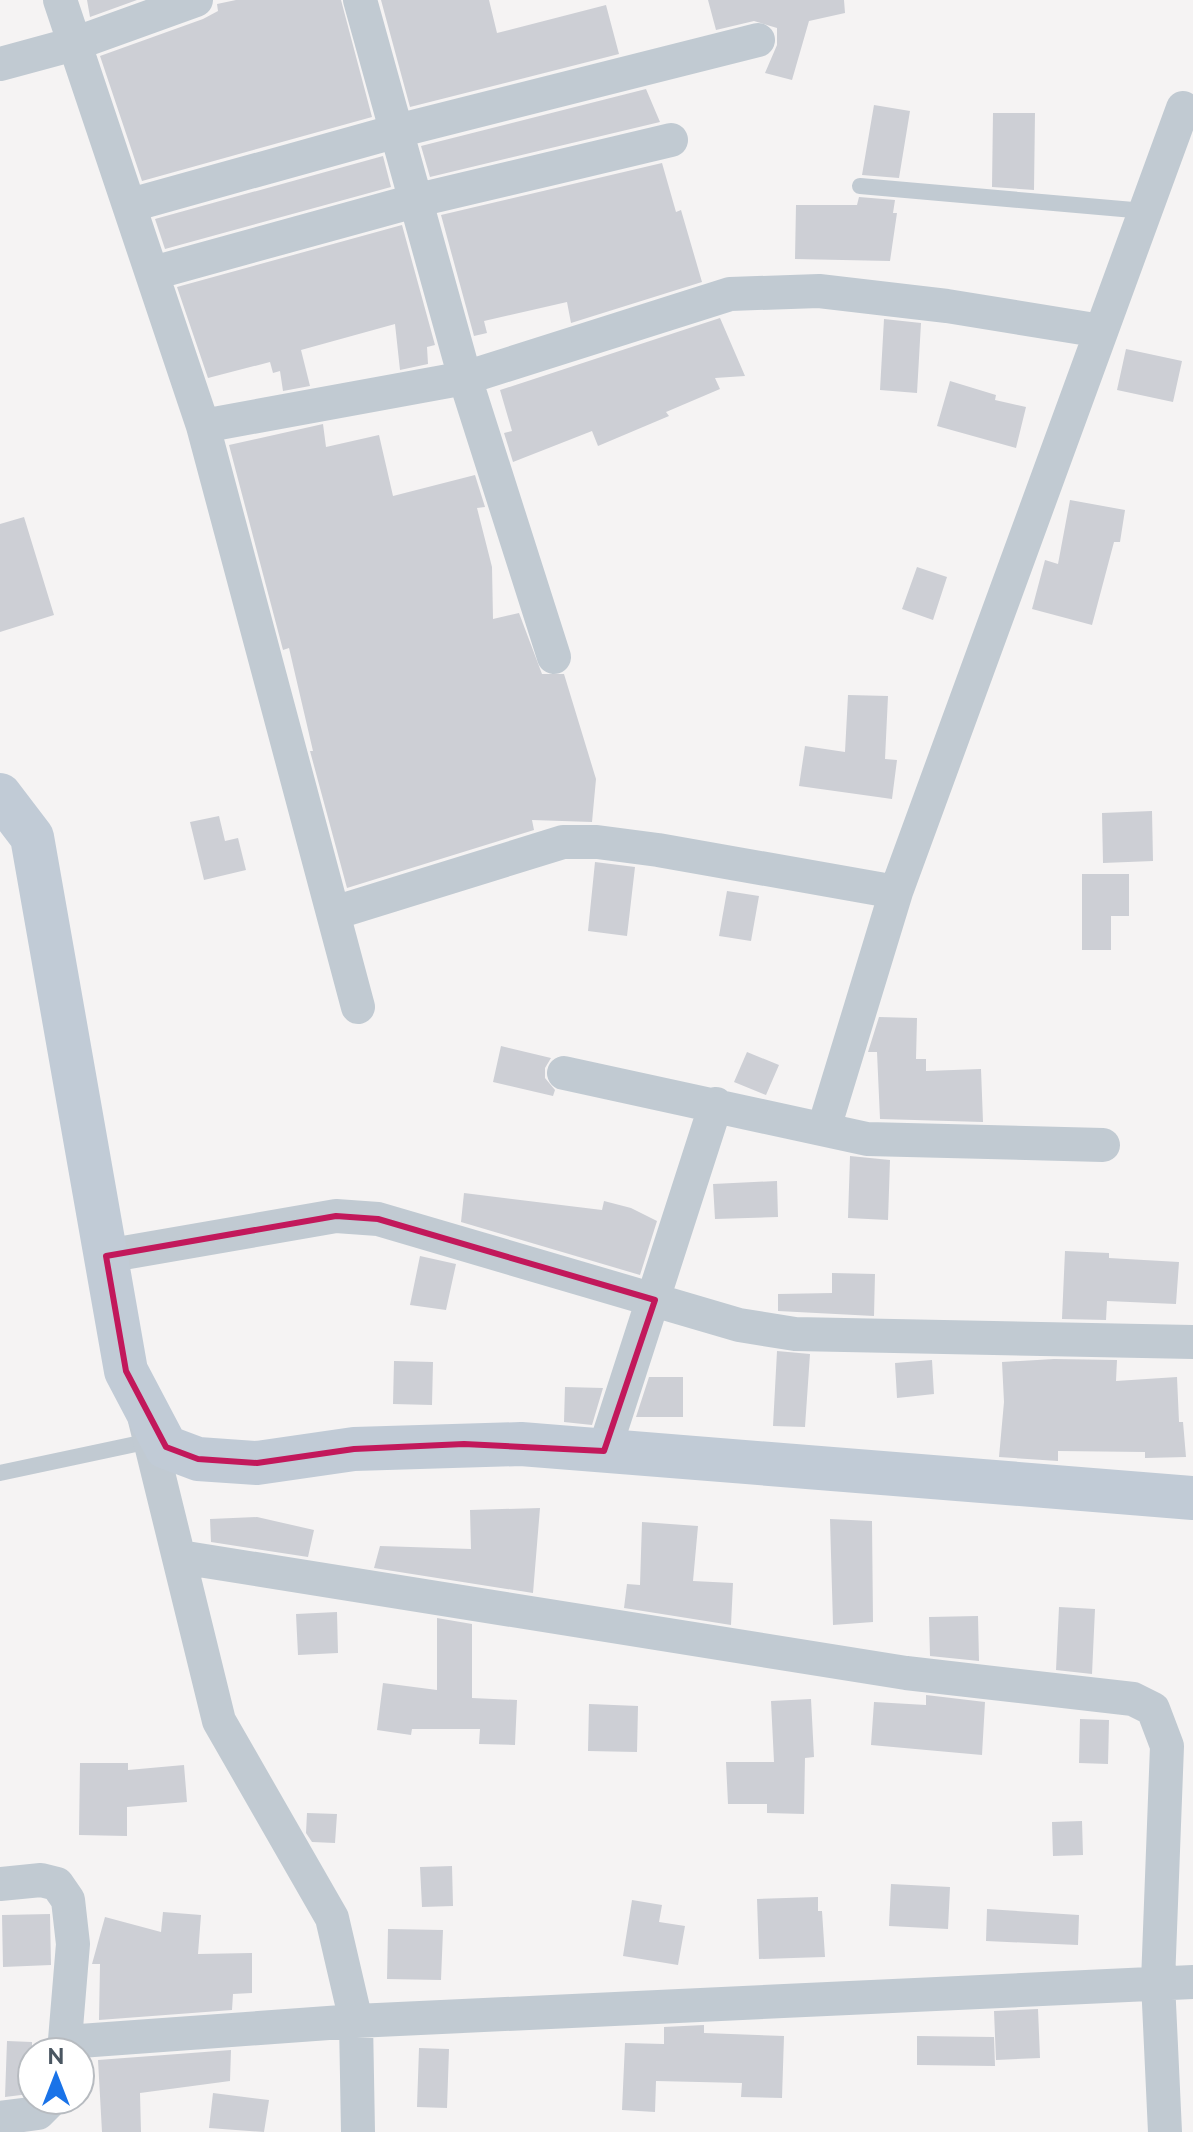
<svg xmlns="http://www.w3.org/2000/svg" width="1193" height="2132" font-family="Raleway,sans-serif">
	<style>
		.building { fill: #cdcfd5 }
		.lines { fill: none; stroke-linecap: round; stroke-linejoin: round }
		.lane { stroke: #c1cad2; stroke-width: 16 }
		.street { stroke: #c1cad2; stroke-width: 34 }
		.secondary { stroke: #c1cbd6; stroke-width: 44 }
		.marked { fill: none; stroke: #c2185b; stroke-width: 6; stroke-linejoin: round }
	</style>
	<rect width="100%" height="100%" fill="#f5f3f3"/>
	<path class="building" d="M87 0H137L90 17Z
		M236 0H341L372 117 142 181 100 56 203 19 218 11 217 4Z
		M381 0H489L497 33 606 5 619 54 410 107Z
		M708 0H844L845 13 809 21 792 80 765 73 777 45V28L754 21 716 30Z
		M646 89 660 122 430 177 421 146Z
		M874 105 910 111 899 178 862 175Z
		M993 113H1035L1034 190 992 187Z
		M383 156 391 187 165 249 155 219Z
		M662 163 676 212 681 210 702 282 571 323 567 302 484 321 487 333 474 336 441 215Z
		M859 197 895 200 893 213H897L890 261 795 259 796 205H857Z
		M402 225 435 345 427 347 428 364 400 370 395 324 301 350 310 386 283 391 280 371 273 373 270 362 208 378 177 287Z
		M720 318 745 376 715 378 720 389 666 412 669 416 598 446 592 431 513 462 504 433 512 431 500 390Z
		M884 319 921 323 917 393 880 390Z
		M1126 349 1182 361 1173 402 1117 390Z
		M950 381 996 395 995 400 1026 407 1016 448 937 426Z
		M323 424 326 447 379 435 393 496 475 475 485 507 477 508 492 567 493 619 519 613 542 674H564L596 779 592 822 532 820 534 830 347 888 310 751H313L289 648 283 650 229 445Z
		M1070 500 1125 510 1120 542H1114L1092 625 1032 609 1045 560 1058 564Z
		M24 517 54 615 0 632V524Z
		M917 567 947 577 933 620 902 609Z
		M848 695 888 696 885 759 897 760 892 799 799 786 805 746 845 752Z
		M1152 811 1153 861 1103 863 1102 813Z
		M219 816 225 841 238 838 246 870 204 880 190 822Z
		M595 862 635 867 627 936 588 931Z
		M1082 874H1129V916H1111V950H1082Z
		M727 891 759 896 751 941 719 936Z
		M879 1017 917 1018 916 1059H926V1071L981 1069 983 1122 880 1119 877 1052H868Z
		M501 1046 551 1058 545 1068V1078L555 1090 553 1096 493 1082Z
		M747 1052 779 1065 766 1095 734 1082Z
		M850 1156 890 1160 888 1220 848 1218Z
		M777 1181 778 1217 715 1219 713 1184Z
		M464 1193 602 1210 604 1201 631 1208 657 1221 640 1275 461 1222Z
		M1065 1251 1109 1253V1258L1179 1262 1176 1304 1107 1301 1106 1320 1062 1319Z
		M420 1256 456 1264 446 1310 410 1305Z
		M832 1273 875 1274 874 1316 778 1311V1294L832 1293Z
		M777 1351 810 1354 805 1427 773 1426Z
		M1054 1359 1117 1360 1116 1381 1177 1377 1179 1422H1183L1186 1457 1145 1458V1452L1058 1451V1461L999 1457 1004 1402 1002 1362Z
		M932 1360 934 1394 897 1398 895 1363Z
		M394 1361 433 1362 432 1405 393 1404Z
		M649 1377H683V1417H636Z
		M565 1387 603 1388 592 1425 564 1422Z
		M540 1508 533 1593 374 1568 380 1546 471 1549 470 1510Z
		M257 1517 314 1530 308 1557 211 1542 210 1519Z
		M830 1519 872 1521 873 1622 833 1625Z
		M642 1522 698 1526 693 1581 733 1583 731 1625 624 1608 627 1584 640 1585Z
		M1059 1607 1095 1609 1092 1674 1056 1670Z
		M337 1612 338 1653 298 1655 296 1614Z
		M978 1616 979 1661 930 1656 929 1617Z
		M437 1618 472 1624V1698L517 1700 515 1745 479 1744 480 1729H412L411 1735 377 1730 383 1683 437 1690Z
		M926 1695 985 1702 982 1755 871 1745 874 1702 926 1705Z
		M811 1699 814 1757 805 1758 804 1814 767 1813V1804H728L726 1762H774L771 1701Z
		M589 1704 638 1706 637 1752 588 1751Z
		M1080 1719 1109 1720 1108 1764 1079 1763Z
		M80 1763H128V1770L184 1765 187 1802 127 1807V1836L79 1835Z
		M307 1813 337 1814 335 1843 312 1842 306 1833Z
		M1082 1821 1083 1855 1053 1856 1052 1822Z
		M452 1866 453 1906 422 1907 420 1867Z
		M891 1884 950 1887 948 1929 889 1926Z
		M818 1897V1911H822L825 1957 759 1959 757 1899Z
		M632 1900 662 1905 659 1922 685 1926 678 1965 623 1956Z
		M987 1909 1079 1915 1078 1945 986 1941Z
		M163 1912 201 1915 198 1954 252 1953V1993L233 1994 232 2010 99 2020 100 1964H92L105 1917 161 1932Z
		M50 1914 51 1965 3 1967 2 1915Z
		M388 1929 443 1930 441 1980 387 1979Z
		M1038 2009 1040 2058 996 2060 994 2011Z
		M704 2025V2033L784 2036 782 2098 741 2097 742 2083 656 2081 655 2112 622 2110 625 2043 664 2044V2027Z
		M917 2036 994 2037 995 2066 917 2065Z
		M7 2041 32 2042V2091L29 2094 5 2097Z
		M419 2048 449 2049 447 2108 417 2107Z
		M231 2050 230 2081 140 2093 141 2132H102L98 2060Z
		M213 2093 269 2100 264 2132 209 2128Z"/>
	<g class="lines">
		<path class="lane" d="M860 186 1145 211
			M0 1473 150 1441"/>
		<path class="street" d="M60 0 203 426 358 1007
			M360 0 465 378 554 657
			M0 64 74 44 196 0
			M131 205 397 131 758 40
			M153 273 418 200 671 140
			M203 426 465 378 730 294 819 291 947 306 1101 331
			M334 913 563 842H597L658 850 896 892
			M564 1073 867 1139 1103 1145
			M824 1128 896 892 1183 108
			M106 1256 336 1216 378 1219 739 1325 795 1334 1193 1342
			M145 1420 219 1721 332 1918 356 2021 358 2132
			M604 1451 716 1104
			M180 1557 906 1673 1133 1699 1153 1709 1167 1746 1158 1982 1165 2132
			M0 1884 41 1880 57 1884 68 1900 73 1944 64 2052
			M66 2042 356 2021 1193 1982
			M0 2118 38 2113 51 2100"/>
		<path class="secondary" d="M0 795 32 837 126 1371 166 1447 198 1459 257 1463 354 1449 521 1444 1193 1498"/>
	</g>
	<path class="marked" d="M336 1216 378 1219 655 1300 604 1451 464 1444 354 1449 257 1463 198 1459 166 1447 126 1371 106 1256Z"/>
	<g transform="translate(56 2076)"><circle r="38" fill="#ffffff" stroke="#b7bbc0" stroke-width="2"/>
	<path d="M0-6L14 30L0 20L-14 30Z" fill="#1a73e8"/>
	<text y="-12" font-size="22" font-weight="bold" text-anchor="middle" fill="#4a5661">N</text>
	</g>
</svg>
